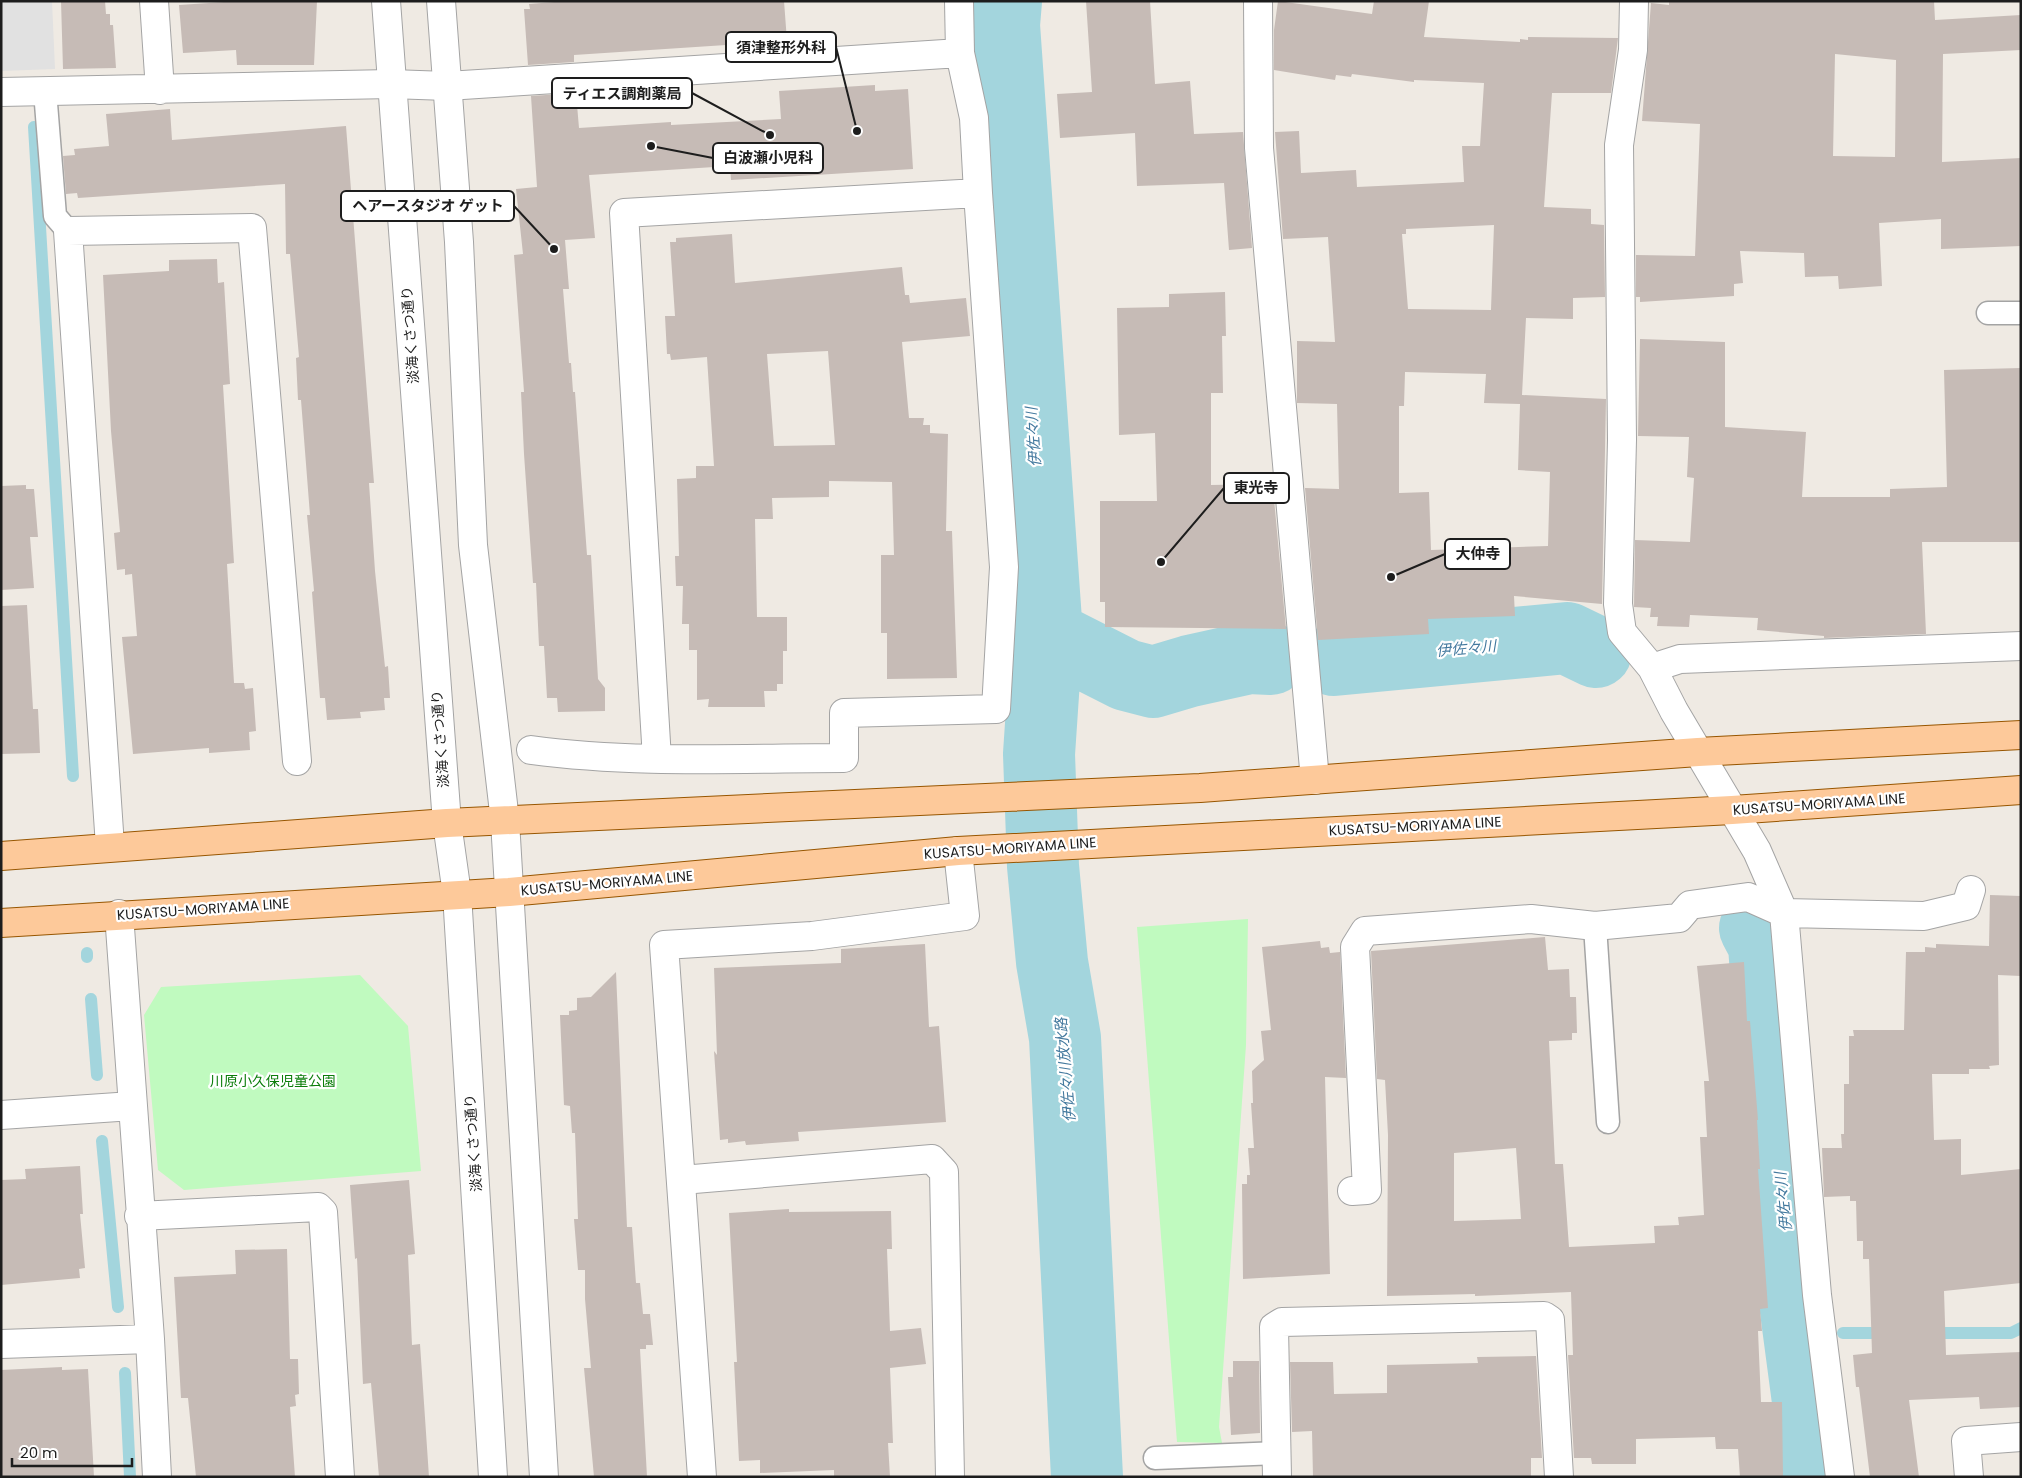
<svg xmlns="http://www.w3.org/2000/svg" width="2022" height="1478" font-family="Poppins,'Noto Sans JP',sans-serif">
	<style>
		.park { fill: #c0fabf }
		.parking { fill: #e1e1e1 }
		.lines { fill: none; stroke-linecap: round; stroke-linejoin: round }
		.stream { stroke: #a3d5dd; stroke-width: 12 }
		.river { stroke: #a3d5dd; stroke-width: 72 }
		.building { fill: #c6bbb6; fill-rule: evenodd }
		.service-casing { stroke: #a4a4a4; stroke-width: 25 }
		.minor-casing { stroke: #a4a4a4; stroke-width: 30 }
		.tertiary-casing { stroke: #a4a4a4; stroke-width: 30 }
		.primary-casing { stroke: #975600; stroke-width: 30 }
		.service { stroke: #fff; stroke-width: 22 }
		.minor { stroke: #fff; stroke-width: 28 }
		.tertiary { stroke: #fff; stroke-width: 28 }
		.primary { stroke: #fdc99a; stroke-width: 28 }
		.labels { text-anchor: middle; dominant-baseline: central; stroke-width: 4.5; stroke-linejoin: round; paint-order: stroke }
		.street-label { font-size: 14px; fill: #1d1d1d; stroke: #fff }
		.park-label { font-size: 14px; fill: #0b7d0a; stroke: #fff }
		.water-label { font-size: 15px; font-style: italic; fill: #43799e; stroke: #fff }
		.leader { fill: none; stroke: #1d1d1d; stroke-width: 2 }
		.callout-dot { fill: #1d1d1d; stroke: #fff; stroke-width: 2 }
		.callout { fill: #fff; stroke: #1d1d1d; stroke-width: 2 }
		.callout-label { font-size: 15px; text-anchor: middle; font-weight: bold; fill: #1d1d1d }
	</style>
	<rect width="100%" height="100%" fill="#efeae3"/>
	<path class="park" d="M1248 919 1246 1045 1219 1427 1222 1443 1177 1442 1137 927Z
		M360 975 408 1026 421 1171 184 1190 158 1170 144 1015 161 987Z"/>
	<path class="parking" d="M1 1H52L55 69 1 71Z"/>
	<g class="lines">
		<path class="stream" d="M34 127 73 776
			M87 953V957
			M91 999 97 1075
			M102 1141 118 1307
			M1843 1333H1888
			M1930 1333H2011L2021 1328
			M125 1373 130 1477"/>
		<path class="river" d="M1006 1 1004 25 1047 635 1039 754 1043 866 1052 962 1065 1038 1087 1477
			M1047 635 1126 675 1153 682 1190 671 1249 658 1271 659
			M1334 660 1567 638 1596 652
			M1755 928 1764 945 1782 1205 1818 1477"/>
	</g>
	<path class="building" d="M61 1H105L106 14H110V25H113L116 68 63 69Z
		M239 1H317L314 65H237L236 50 183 53 179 5Z
		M567 1H784L787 41 574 55V62L528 65 524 9H530L529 4Z
		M1086 1H1150L1155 84 1190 81 1194 134 1243 132 1252 248 1229 250 1224 183 1137 186 1135 133 1060 138 1057 94 1092 92Z
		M1278 1 1372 14 1374 1H1429L1424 37 1520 42V39L1528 40V37L1618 38 1611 93H1552L1544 207 1591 209V224L1604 225 1605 297 1573 298V319L1526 318 1522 395 1606 399 1602 604 1514 596 1515 616 1428 619 1429 634 1318 640 1305 488 1339 489 1337 404 1297 403V341L1335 342 1328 237 1283 239 1275 132 1299 131 1301 173 1356 170 1357 187 1464 182 1462 146H1480L1484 83 1414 80V82L1352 74 1351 77 1336 75 1335 80 1274 70V30ZM1494 225 1491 310 1408 309 1402 234H1406V229ZM1405 372 1486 374 1484 403 1520 404 1518 470 1550 472 1548 546 1431 550 1429 492 1399 493V406H1404Z
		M1669 1H1934L1935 20 2021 15V50L1943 54 1942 162 2021 158V246L1941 249V219L1879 223 1882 286 1839 289 1838 276 1805 277 1804 253 1740 251 1743 283 1734 284V296L1640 302V297H1636V255L1695 256 1700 124 1642 121 1651 3 1669 5ZM1835 54 1896 60 1895 157 1833 156Z
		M875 85V91L908 89 913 169 731 180 730 166 589 175 595 238 565 240 569 289H563L569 363H571L573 392H575L587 555H591L598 679 605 688V711L558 712 557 698H547L544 646H539L536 583H533L524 454 521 392H524L514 255 523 254 516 189 537 187 531 96 576 93 579 128 671 122V125L781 119 779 91Z
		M170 109 172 140 346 126 374 483H369L375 571 385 667 388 666 390 698H384L385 710 360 712 361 718 327 720 325 698H320L312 592 314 591 307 515H310L301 400H298L296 358 299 357 290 254H286L285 184 78 198 77 193 66 194 63 156 75 155 74 149 109 146 106 114Z
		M732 234 735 283 902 267 905 295H909L910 303 966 298 970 336 902 342 909 418H924L923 425H930V433L948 434 946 531H952L957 678 887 679V633H881V555H894L892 482 829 481V497L772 498 773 519H755L757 617H787V651H783V684H777V691H764L765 707H708L709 699 697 700V650H689V624H682L683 586H676L675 556H679L677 479 696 478V466H714L707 357 671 360 670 354H667L665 316H675L670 242H676V238ZM828 351 835 445 774 446 767 354Z
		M217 259 218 283 224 282 230 384 223 385 234 563 227 564 234 683H244L245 689 253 688 256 731 249 732 250 750 209 753V748L133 754 122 637 137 636 132 574 125 575V569L117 570 114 533 120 532 111 431 103 275 169 271V260Z
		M1225 292 1226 336H1222L1223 393H1211V485L1265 484V488H1273L1286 629 1105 627V602H1100V501H1157L1155 433 1119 435 1117 308 1169 307V294Z
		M1640 339 1725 342V427L1806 432 1802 497H1890V489L1947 487 1944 370 2021 368V542H1922L1926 634 1824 638V636L1757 630 1758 618 1690 615 1689 627 1657 626 1658 617H1650L1651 608 1634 607 1635 540 1690 542 1694 478 1687 477 1689 437 1638 436Z
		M26 485V489H34L38 537H30L34 588 1 590V486Z
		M27 605 33 709H38L40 753 1 754V606Z
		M1990 895 2021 896V976L1998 975 1999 1065 1989 1066 1990 1069H1969V1074H1932L1934 1140 1961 1139V1175L2021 1169V1283L1944 1291 1946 1355 2021 1352V1407L1980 1409 1979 1397 1909 1400 1919 1477H1870L1859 1387H1856L1853 1355 1872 1353 1869 1259H1863V1241H1857L1856 1201H1850V1196L1824 1197 1822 1148H1842L1841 1134H1844V1084H1849V1036H1854L1853 1030H1904L1906 952H1925V947L1936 948V944L1989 946Z
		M1545 937 1548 970 1569 969 1570 997H1576L1577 1033H1572V1040L1549 1041 1555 1164H1563L1569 1247 1655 1243 1654 1226 1679 1225 1678 1217 1704 1215 1700 1137H1707L1704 1081H1709L1697 966 1744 962 1747 1021H1750L1758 1120H1757L1760 1169H1758L1768 1308 1760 1309 1762 1331H1758L1761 1402H1782L1783 1477H1740L1738 1449H1716L1715 1437 1636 1439V1464H1592L1591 1458H1574L1568 1355H1573L1571 1292 1475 1296V1294L1387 1296 1388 1135 1385 1080 1377 1079 1371 951ZM1516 1148 1521 1219 1454 1221V1153Z
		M1320 941 1321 948 1329 947 1330 953 1340 952 1346 1078 1325 1077 1330 1274 1243 1279 1242 1184H1247V1175H1250L1248 1148H1254L1251 1103H1253L1252 1071 1264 1060 1261 1031 1271 1030 1262 947Z
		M925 944 929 1027 939 1026 946 1122 798 1132 799 1141 746 1145 745 1141 728 1143V1139L720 1140 714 1051 717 1055 714 968 841 963V949Z
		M616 972 627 1227H632L636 1283H640L643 1314H650L653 1345H646V1349H640L647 1477H594L584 1368H591L585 1299V1270H578L574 1219H578L575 1133H572L570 1106 564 1105 560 1015H569V1011L577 1010V998L591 997Z
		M80 1166 83 1214H80L85 1268 79 1269 80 1278 1 1285V1180L26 1179 25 1169Z
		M409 1180 415 1254 408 1255 412 1345 420 1344 429 1477H379L371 1383 363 1384 357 1258 355 1259 350 1185Z
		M789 1209V1212L891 1211 892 1249H887L890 1331 921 1328 926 1364 890 1368 893 1443H888L890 1477H834V1470L760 1473V1460L739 1461 734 1362H737L729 1213Z
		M287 1249 290 1359H298L299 1394 295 1395 296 1406 290 1407 295 1477H196L188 1398H181L174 1277 236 1274 235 1250Z
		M1536 1356 1542 1458H1531V1477H1313L1312 1431 1292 1432 1290 1362H1333L1334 1394 1387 1393V1365L1478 1363 1477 1357Z
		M1233 1361H1259L1260 1433 1231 1435 1228 1377H1233Z
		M62 1367V1370L88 1369 94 1477H1V1370Z"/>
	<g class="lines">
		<g class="service-casing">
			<path id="service" d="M45 91 55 216 68 231
				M1988 313H2021
				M1595 926 1608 1122
				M1155 1458 1276 1453"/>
		</g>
		<g class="minor-casing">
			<path id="minor" d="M154 1 160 90
				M1258 1 1259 148 1315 780
				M1634 1 1633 50 1619 145 1622 440 1618 604 1622 632 1652 668 1674 711 1757 851 1784 913 1817 1295 1840 1477
				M1 92 391 84 447 86 960 53
				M1652 668 1680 659 2021 646
				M531 750C635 764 741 758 844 758V713L996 709 1004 567 978 193
				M657 759 624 213 978 193 974 118 960 53 959 1
				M110 846 68 231 252 228 297 761
				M119 914 150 1339 157 1477
				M1 1115 132 1106
				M682 1180 932 1159 944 1172 950 1477
				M1352 1191 1367 1190 1355 947 1365 931 1531 919 1595 926 1679 918 1690 905 1748 897 1784 913 1924 916 1966 906 1971 890
				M139 1216 318 1207 323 1212 340 1477
				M1 1344 150 1339
				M702 1477 664 945 812 936 965 916 958 851
				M1277 1477 1274 1327 1282 1322 1544 1316 1550 1320 1559 1477
				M1969 1477 1966 1441 2021 1437"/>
		</g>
		<g class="tertiary-casing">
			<path id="tertiary" d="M386 1 447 823 457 894 493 1477
				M441 1 459 242 473 545 505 821 544 1477"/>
		</g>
		<g class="primary-casing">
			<path id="primary" d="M1 856 447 823 1200 788 1698 752 2021 735
				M1 923 509 892 958 851 1732 810 2021 790"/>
		</g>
		<use href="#service" class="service"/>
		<use href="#minor" class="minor"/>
		<use href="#tertiary" class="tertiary"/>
		<use href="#primary" class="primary"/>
	</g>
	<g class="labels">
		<g class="street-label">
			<text transform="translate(410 335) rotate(-94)">淡海くさつ通り</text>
			<text transform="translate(440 739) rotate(-94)">淡海くさつ通り</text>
			<text transform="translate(1819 804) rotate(-4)">KUSATSU-MORIYAMA LINE</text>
			<text transform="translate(1415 826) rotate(-3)">KUSATSU-MORIYAMA LINE</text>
			<text transform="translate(1010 848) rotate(-4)">KUSATSU-MORIYAMA LINE</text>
			<text transform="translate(607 883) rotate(-5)">KUSATSU-MORIYAMA LINE</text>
			<text transform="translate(203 909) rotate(-4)">KUSATSU-MORIYAMA LINE</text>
			<text transform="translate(473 1143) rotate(-94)">淡海くさつ通り</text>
		</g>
		<g class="park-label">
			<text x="273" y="1081">川原小久保児童公園</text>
		</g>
		<g class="water-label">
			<text transform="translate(1033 437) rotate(-94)">伊佐々川</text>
			<text transform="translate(1466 648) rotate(-5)">伊佐々川</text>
			<text transform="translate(1065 1070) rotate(-95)">伊佐々川放水路</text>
			<text transform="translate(1783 1202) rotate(-96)">伊佐々川</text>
		</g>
	</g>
	<path class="leader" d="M857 131L836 47M770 135L692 93M651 146L713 158M554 249L514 206M1161 562L1224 488M1391 577L1445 554"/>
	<g class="callout-dot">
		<circle cx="857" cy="131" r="5"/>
		<circle cx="770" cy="135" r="5"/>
		<circle cx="651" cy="146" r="5"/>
		<circle cx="554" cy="249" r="5"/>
		<circle cx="1161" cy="562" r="5"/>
		<circle cx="1391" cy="577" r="5"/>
	</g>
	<g class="callout">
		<rect x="726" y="32" width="110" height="30" rx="5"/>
		<rect x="552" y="78" width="140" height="30" rx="5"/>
		<rect x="713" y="143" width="110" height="30" rx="5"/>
		<rect x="341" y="191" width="173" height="30" rx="5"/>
		<rect x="1224" y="473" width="65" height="30" rx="5"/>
		<rect x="1445" y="539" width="65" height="30" rx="5"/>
	</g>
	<g class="callout-label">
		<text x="781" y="53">須津整形外科</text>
		<text x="622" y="99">ティエス調剤薬局</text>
		<text x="768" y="163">白波瀬小児科</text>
		<text x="428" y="211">ヘアースタジオ ゲット</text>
		<text x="1256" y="493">東光寺</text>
		<text x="1478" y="559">大仲寺</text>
	</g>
	<rect width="2022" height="1478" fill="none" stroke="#1d1d1d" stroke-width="5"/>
	<path d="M12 1458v8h120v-8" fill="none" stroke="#1d1d1d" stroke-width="2.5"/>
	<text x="20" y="1458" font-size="15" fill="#1d1d1d" stroke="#ffffff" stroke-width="4" paint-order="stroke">20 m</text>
</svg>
